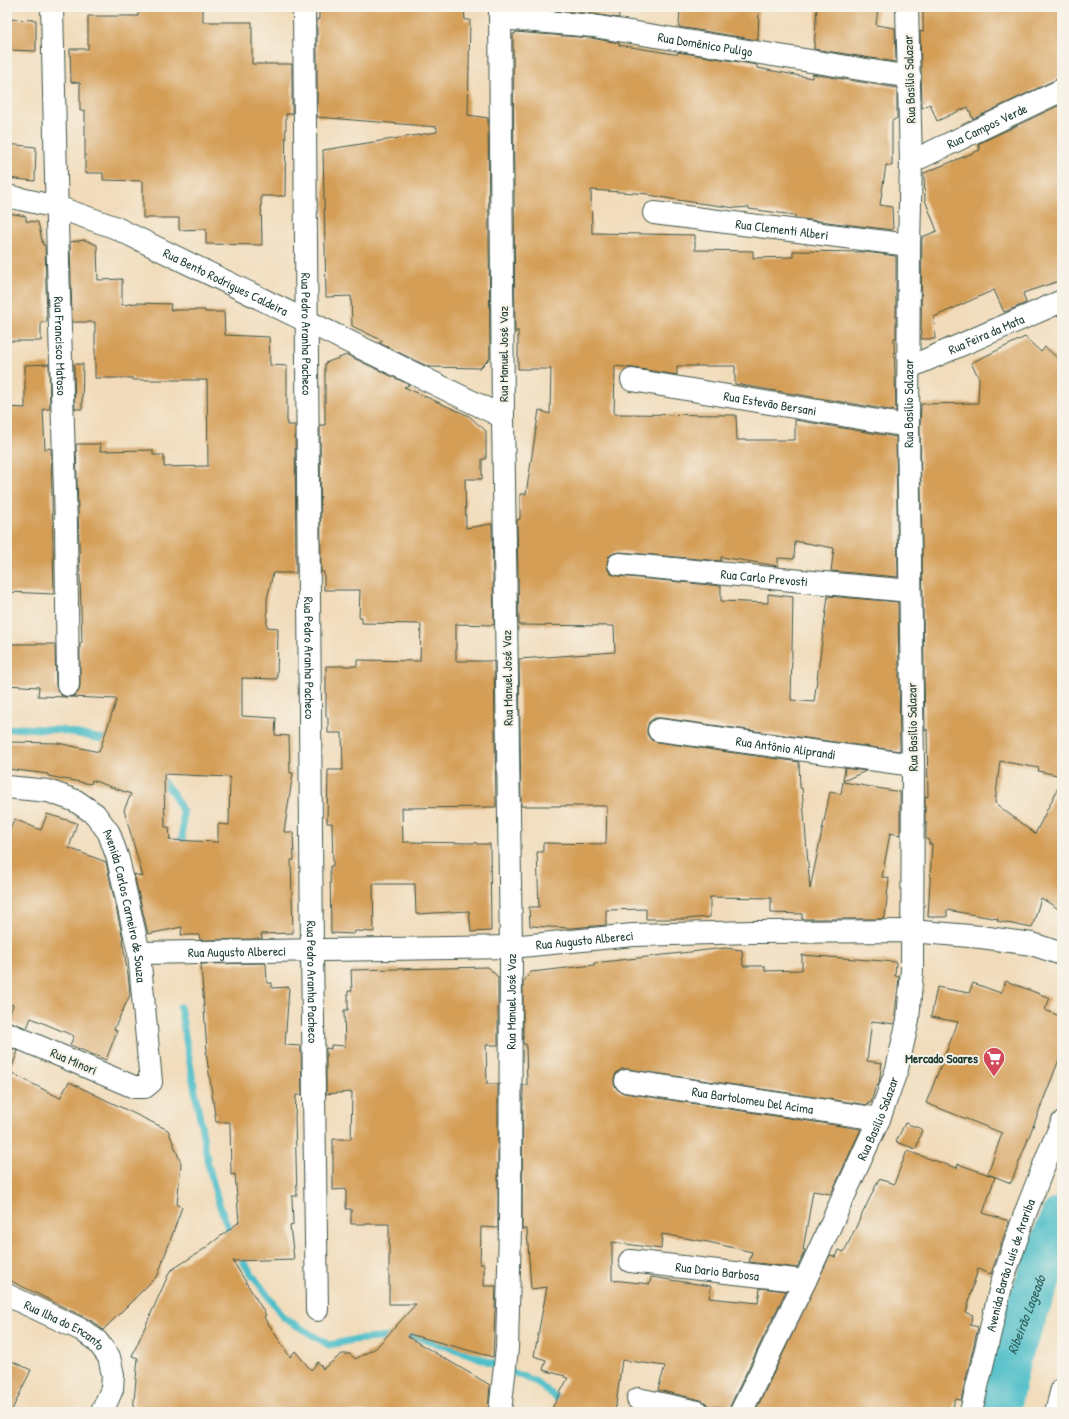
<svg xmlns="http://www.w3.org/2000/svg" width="1069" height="1419" font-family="'Patrick Hand',sans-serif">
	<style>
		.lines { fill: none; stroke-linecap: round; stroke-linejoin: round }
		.stream { stroke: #51bfc9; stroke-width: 7 }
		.river { stroke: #51bfc9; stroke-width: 44 }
		.building { fill: #d49e57; fill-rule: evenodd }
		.minor-casing { stroke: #3e5548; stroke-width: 24 }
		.minor { stroke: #fff; stroke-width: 22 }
		.labels { text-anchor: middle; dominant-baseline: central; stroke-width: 4; stroke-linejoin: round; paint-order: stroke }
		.street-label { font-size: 13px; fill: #1f3d34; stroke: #f7f3e8 }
		.poi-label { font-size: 13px; font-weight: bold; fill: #1f3d34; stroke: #f7f3e8; text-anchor: end }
		.water-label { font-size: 14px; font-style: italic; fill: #2c5e59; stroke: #f7f3e8 }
	</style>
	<rect width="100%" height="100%" fill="#f7f3e8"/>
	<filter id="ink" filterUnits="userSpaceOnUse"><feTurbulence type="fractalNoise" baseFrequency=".025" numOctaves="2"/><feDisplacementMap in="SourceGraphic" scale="8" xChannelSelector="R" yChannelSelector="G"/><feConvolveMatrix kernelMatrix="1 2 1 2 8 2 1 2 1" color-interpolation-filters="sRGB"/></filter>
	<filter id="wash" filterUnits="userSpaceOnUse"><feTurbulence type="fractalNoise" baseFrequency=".012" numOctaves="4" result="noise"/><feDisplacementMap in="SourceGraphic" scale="16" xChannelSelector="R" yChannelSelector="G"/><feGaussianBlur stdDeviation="0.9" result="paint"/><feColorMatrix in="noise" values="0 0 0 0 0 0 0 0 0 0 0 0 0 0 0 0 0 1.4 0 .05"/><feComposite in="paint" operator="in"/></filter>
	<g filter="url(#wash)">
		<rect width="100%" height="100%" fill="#f1dbba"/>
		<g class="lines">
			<path class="stream" d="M7 729 23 728 60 730 106 740 111 743
				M158 776 172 792 183 812 182 850
				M180 1007 208 1164 218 1201 232 1239
				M238 1252 243 1262 284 1318 329 1345 353 1340 413 1335 477 1357 536 1382 574 1412"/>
			<path class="river" id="s1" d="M997 1412 1009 1357 1062 1218"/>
		</g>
		<g id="blocks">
			<path class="building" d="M138 7H203V22H252V64H292V114H286L285 196H261L262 245 206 244V229L179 230V218H143V181L103 180V173H85V110L80 111V83L71 82 70 49H88V16H138Z
				M319 7H464L465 20H470L468 115 488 118 490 358 480 368 429 367 379 343 383 341 352 326 351 296 326 297 323 150 437 132V127L317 117V19H319Z
				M518 7H619V18L594 14Z
				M680 7H759L758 40 679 27Z
				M817 7H878L876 25 895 28 896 62 814 49Z
				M923 7H1062V78L1057 79 973 119 968 107 937 121 930 104 922 108 920 31 923 32Z
				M7 19 36 20V51L7 50Z
				M515 32 591 38 619 43V45L674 54H678V52L757 65V68L812 78V74L897 88V118L892 121V166L886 165 880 205 892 207 893 230 795 218V215L749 209V207L736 208 677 200 649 195V194L591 190 592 233 695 235V250L753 251V258L793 257V251L865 252 896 256V338H894L896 411 735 384V366H677V375L634 368 615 366 614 414 736 415 737 440H795V420L896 437 898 577 831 571 834 548 795 541 794 559 778 558V566L721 557V561L620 552 614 553 609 556 607 563 608 570 611 574 618 576 721 586V601L768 603V594L793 597 791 700 814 702 828 596 898 602 900 751 661 718H655L649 722 647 729V734L651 740 657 742 799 762 800 788H802L810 889 830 792 841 794 843 782 900 792V835L890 833 882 877 889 878 885 917 882 919H802V914L771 913V898L710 897V917L684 919H646V909L606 910V925L571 928 530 926 529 907H539L537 852H543V843L606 844 607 806H521L519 659 615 652 614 626 519 625 517 520 520 519V494H526L539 410 550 414 551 369H518V330L515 333 513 34H515Z
				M1062 104V280L1023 293 1026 303 1004 312 994 290 934 317 935 339H921L922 237 937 231 925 200 924 173 980 150 978 144Z
				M7 144 36 147 35 181 7 178Z
				M7 213 26 216V221L38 222 43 245H45L47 322H41V341H7Z
				M85 240 97 245 98 280 122 279V305L137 303 171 304 170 310H205V312H224L225 335 269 337 270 365 287 366V425H295L296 573H273L267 599V627L278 628 277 679 242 678V716L276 718 275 735 289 736 290 773H293L284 832H293L294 860H291L293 933 261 934 262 939 200 940 199 935H181L182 927 148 934 134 874 143 877 124 810 131 794 92 780 91 784 48 776V774L7 769V742L58 743 99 752 117 699 69 697 75 696 79 691 80 685V643H82L76 444H101L100 451 153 450V455H164V467L208 466 207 380H133V378H95V322H72L70 242ZM164 774 230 777 229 825 218 824V842L170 840 169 827H165Z
				M1025 337 1041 352 1045 347 1062 362V776L1038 771 1039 768 1000 761 995 803 1035 834 1062 780V911L1041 898 1032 928 997 921 998 919 947 910V917H928L932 844H929V840L926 839V822L925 824V796L928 797 927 729 925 731 920 426 921 404 978 403 979 378 971 363Z
				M347 355 410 385 404 387 469 416 486 431V459H482V479H465L466 528 492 524 494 625 456 624V661H494L496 807 402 808 403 842 477 843V844H490L491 931 471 932 469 911 416 914 415 884H373L374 932 355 931 354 934 331 933 330 866H333L332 823H327L328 770H343L342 733H328V717H326V666H357V660L420 661 421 624 362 623V617H359L360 590H324V572H321L320 425H325V363Z
				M49 364 50 409H43L45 449 51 448 54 594 7 592V407L25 408V365Z
				M74 364H83L82 409H75Z
				M7 644H55L56 686 58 692 62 696 67 697 38 696 39 687 7 685Z
				M845 768 866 771 843 781Z
				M47 814 77 823 69 848 106 862 123 939H122L128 975 130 995 114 1029 117 1031 106 1060 70 1045 74 1036 31 1018 27 1028 7 1021 13 1005 7 1002V837L14 819 41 830Z
				M725 948 742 950 743 966H765V971L802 970V955L896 962 895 976 899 977 894 1024 872 1021 867 1061 882 1063 879 1083 878 1086 876 1085 871 1103H868V1105L628 1069H622L616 1073 614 1079V1085L618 1090 624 1093 861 1129 831 1194 813 1191 803 1250H805L797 1268 749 1262 752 1252 708 1242 662 1234 661 1249 612 1242V1280L650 1284 651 1277 711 1286 709 1298 758 1303 760 1288 786 1291 729 1408 710 1406V1408L706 1403 701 1400 658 1390 665 1366 622 1360 615 1412H550L568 1378 564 1377 565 1376 543 1370 546 1360 534 1356 547 1287 531 1289 527 1229H522L523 1085H527L526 1044H523V982L531 972 594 965V963Z
				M266 963 267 983H272V988L289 987 285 1045 301 1046 302 1095H296L295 1119 297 1196H292L293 1225 290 1226 294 1259 233 1261 266 1315 264 1317 290 1357 295 1351 311 1370 318 1362 323 1369 342 1354H350L355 1359 376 1348 416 1304H389V1224H351V1209H346V1189L333 1190V1139H351L352 1092 326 1094V1048L331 1049V1045L345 1046 344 1010H348V991H352L351 970 488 967 498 977V1045H486L487 1084H498V1228L481 1227 480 1264H484V1286H496L493 1357 409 1334 408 1337 490 1385 488 1412H133L138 1358 132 1356 170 1271 204 1249 239 1222 235 1174 231 1175 230 1122H216L206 1052H207L201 964Z
				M1006 981 1050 998 1045 1010 1062 1017V1052L1011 1183 988 1174 1002 1133 926 1103 958 1022 931 1017 937 987 969 993 973 983 1001 993Z
				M7 1047 18 1051 10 1072 60 1098 69 1082 168 1130 181 1163 177 1205 182 1207 158 1275 103 1330 92 1321 7 1279Z
				M905 1123 922 1129 916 1149 896 1142Z
				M907 1151 957 1168 958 1164 995 1177 983 1213 1009 1221 991 1274 978 1269 972 1289 966 1313 973 1315 970 1325 978 1327 961 1400 955 1399 952 1412H759V1410H756L830 1255 836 1257 839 1250 844 1252 879 1179 894 1184Z
				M7 1359 31 1370 11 1412H7Z"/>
		</g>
	</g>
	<g filter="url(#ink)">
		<use href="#blocks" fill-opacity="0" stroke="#3e5548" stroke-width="1"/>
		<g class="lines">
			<g class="minor-casing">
				<g id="minor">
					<path id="s2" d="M52 7 58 262 66 524 68 685"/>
					<path id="s3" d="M304 7 312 951 317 1310"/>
					<path id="s4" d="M500 18 593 26 910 77"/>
					<path id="s5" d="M911 162 1062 90"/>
					<path id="s6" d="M7 196 57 207 114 227 503 417"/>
					<path id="s7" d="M654 213 909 245"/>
					<path id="s8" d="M910 367 1062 301"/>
					<path id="s9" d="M632 380 908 426"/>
					<path id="s10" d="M619 564 910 591"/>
					<path id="s11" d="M659 730 913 765"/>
					<path id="s12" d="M7 787 48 791 76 801 95 814 109 833 118 859 139 953 151 1082 145 1087H134L7 1033"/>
					<path id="s13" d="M139 953 511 947 633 935 753 932 911 931 981 937 1032 944 1062 954"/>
					<path id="s14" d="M626 1081 879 1119"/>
					<path id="s15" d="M630 1261 805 1281"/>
					<path id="s16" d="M7 1295 82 1330 97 1341 109 1357 113 1375 112 1389 102 1412"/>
					<path d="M638 1399 698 1412"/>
					<path id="s17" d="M500 1412 507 1348 510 1228 511 947 503 417 500 7"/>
					<path id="s18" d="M741 1412 805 1281 879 1119 897 1069 908 1020 912 970 913 765 908 426 909 245 911 162 907 7"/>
					<path id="s19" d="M971 1412 1002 1282 1025 1214 1048 1155 1062 1123"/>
					<path d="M1056 1412 1062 1389"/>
				</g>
			</g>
			<use href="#minor" class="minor"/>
		</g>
	</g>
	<defs>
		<g id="supermarket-pin" transform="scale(1.15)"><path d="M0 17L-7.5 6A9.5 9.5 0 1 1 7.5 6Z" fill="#d1495b" stroke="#f7f3e8"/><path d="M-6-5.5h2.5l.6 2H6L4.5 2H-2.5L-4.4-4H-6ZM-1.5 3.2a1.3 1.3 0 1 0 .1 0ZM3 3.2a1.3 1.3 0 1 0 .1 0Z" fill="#fff"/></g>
	</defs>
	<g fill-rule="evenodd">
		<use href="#supermarket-pin" x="994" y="1058"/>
	</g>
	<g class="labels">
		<g class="street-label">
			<text stroke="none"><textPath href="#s4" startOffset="207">Rua Domênico Puligo</textPath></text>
			<text transform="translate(909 79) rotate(-92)">Rua Basílio Salazar</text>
			<text stroke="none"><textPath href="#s5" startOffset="84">Rua Campos Verde</textPath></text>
			<text stroke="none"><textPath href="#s7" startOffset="129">Rua Clementi Alberi</textPath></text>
			<text stroke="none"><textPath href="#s6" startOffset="236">Rua Bento Rodrigues Caldeira</textPath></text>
			<text stroke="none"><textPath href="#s3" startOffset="327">Rua Pedro Aranha Pacheco</textPath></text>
			<text stroke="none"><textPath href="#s8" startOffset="83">Rua Feira da Mata</textPath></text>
			<text stroke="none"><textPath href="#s2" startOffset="339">Rua Francisco Matoso</textPath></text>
			<text transform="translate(503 354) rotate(-90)">Rua Manuel José Vaz</text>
			<text stroke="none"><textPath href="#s9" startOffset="140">Rua Estevão Bersani</textPath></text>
			<text stroke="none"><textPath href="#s18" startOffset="1044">Rua Basílio Salazar</textPath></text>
			<text stroke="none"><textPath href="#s10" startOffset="146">Rua Carlo Prevosti</textPath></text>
			<text stroke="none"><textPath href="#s3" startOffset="651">Rua Pedro Aranha Pacheco</textPath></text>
			<text transform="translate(507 678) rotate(-91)">Rua Manuel José Vaz</text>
			<text transform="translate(912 727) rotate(-91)">Rua Basílio Salazar</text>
			<text stroke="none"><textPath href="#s11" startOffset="128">Rua Antônio Aliprandi</textPath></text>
			<text stroke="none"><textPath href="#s12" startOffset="192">Avenida Carlos Carneiro de Souza</textPath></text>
			<text stroke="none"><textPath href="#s13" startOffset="446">Rua Augusto Albereci</textPath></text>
			<text stroke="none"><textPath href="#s13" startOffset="98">Rua Augusto Albereci</textPath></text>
			<text stroke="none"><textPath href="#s3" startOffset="975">Rua Pedro Aranha Pacheco</textPath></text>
			<text stroke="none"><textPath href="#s17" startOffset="411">Rua Manuel José Vaz</textPath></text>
			<text transform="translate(74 1061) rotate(23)">Rua Minori</text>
			<text stroke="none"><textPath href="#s14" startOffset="128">Rua Bartolomeu Del Acima</textPath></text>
			<text stroke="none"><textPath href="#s18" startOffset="324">Rua Basílio Salazar</textPath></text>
			<text stroke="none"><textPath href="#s19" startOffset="152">Avenida Barão Luís de Arariba</textPath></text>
			<text stroke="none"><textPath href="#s15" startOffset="88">Rua Dario Barbosa</textPath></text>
			<text stroke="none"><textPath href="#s16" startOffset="65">Rua Ilha do Encanto</textPath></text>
		</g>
		<g class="poi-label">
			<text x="978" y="1058">Mercado Soares</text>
		</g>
		<g class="water-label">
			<text stroke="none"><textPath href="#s1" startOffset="102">Ribeirão Lageado</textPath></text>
		</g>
	</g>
	<rect width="1069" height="1419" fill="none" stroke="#f7f3e8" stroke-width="24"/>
</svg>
